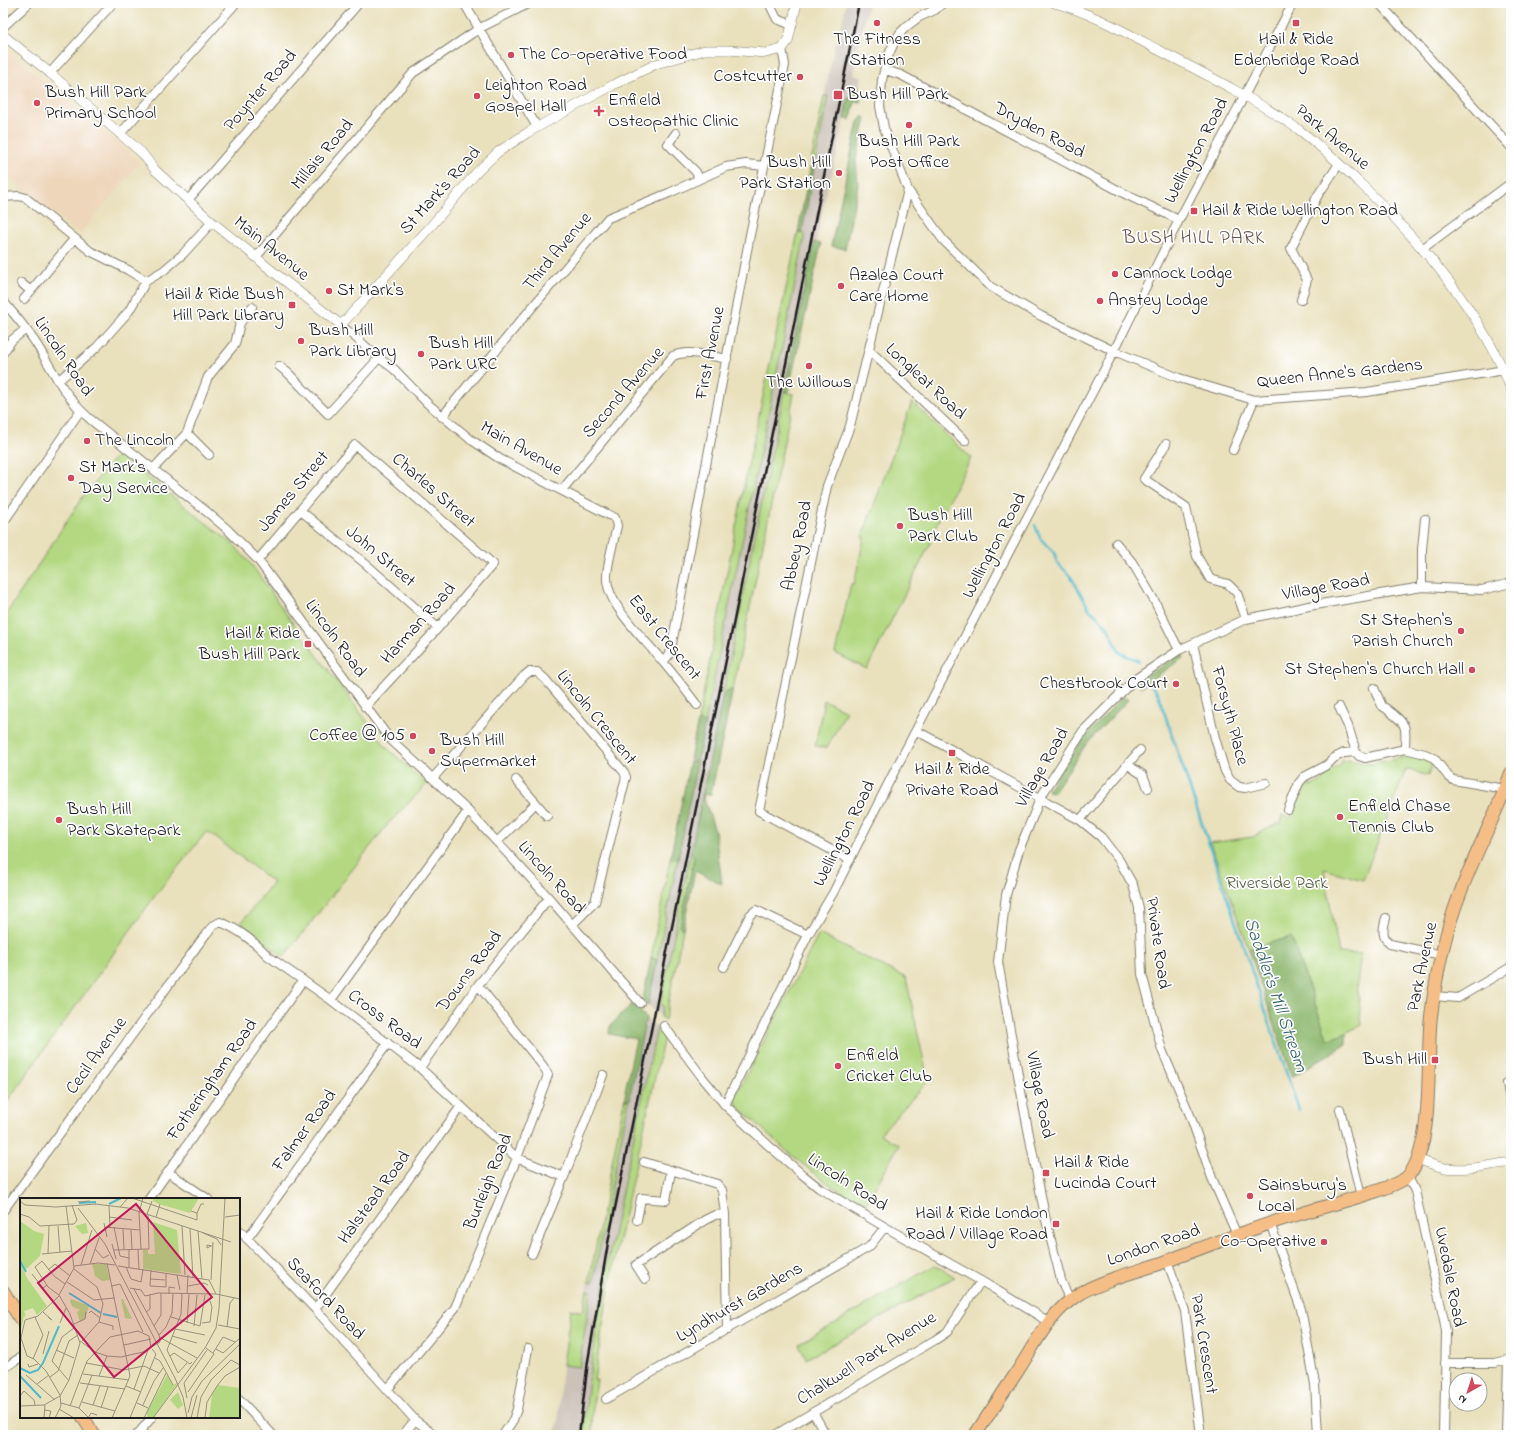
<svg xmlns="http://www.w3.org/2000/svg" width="1514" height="1438" font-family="'Indie Flower',sans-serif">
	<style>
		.built { fill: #eed6bb }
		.industrial { fill: #ccc2b9 }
		.green { fill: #b3d881; stroke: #687a4e }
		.forest { fill: #8eb86f; stroke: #556a46 }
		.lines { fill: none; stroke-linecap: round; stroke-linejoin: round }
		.stream { stroke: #50b9cd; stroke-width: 2.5 }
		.minor-casing { stroke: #827e6c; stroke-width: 10 }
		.tertiary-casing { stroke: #827e6c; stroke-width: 10 }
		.primary-casing { stroke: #827e6c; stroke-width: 14 }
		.minor { stroke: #fff; stroke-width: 8 }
		.tertiary { stroke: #fff; stroke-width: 9 }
		.primary { stroke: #f6be87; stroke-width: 12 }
		.rail { stroke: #1c1c1c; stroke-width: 2.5 }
		.poi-dot { fill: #d1495b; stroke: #fff; stroke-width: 1.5 }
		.labels { text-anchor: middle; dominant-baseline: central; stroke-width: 3.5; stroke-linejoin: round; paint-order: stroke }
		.poi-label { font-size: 18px; fill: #1c1c1c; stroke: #fff; text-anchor: start }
		.street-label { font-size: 18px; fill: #1c1c1c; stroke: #fff }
		.park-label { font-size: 18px; fill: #515e3f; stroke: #fff }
		.neighbourhood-label { font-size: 19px; letter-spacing: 1px; fill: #685047; stroke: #fff }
		.water-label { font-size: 19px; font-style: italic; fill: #33636c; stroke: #fff }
		.inset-river { fill: none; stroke: #50b9cd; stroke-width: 2 }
		.inset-road { fill: none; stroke: #97927c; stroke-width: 1 }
		.view { fill: #c2185b; fill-opacity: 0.15; stroke: #c2185b; stroke-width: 2 }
		.inset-edge { fill: none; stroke: #1c1c1c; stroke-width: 2 }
	</style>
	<rect width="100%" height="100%" fill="#fff"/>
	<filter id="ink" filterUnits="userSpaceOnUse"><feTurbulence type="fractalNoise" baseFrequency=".025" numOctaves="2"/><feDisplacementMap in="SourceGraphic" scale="8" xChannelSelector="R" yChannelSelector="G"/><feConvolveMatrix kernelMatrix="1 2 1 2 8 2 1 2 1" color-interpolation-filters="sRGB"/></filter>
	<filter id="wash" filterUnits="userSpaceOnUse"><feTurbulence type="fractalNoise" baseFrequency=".012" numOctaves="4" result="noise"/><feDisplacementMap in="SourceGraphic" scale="16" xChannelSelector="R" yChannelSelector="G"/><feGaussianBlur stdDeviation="0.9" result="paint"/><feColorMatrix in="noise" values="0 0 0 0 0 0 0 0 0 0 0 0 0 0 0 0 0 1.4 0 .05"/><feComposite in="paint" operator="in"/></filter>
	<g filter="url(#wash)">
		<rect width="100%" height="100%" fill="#e9e0bc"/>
		<path class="built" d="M3 47 137 159 138 162V164L80 234 3 172Z"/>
		<path class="industrial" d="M846 3H868L853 74 862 77 860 88 854 87 851 99H848L837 155 827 190 816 242H814L660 1005 663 1006 661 1017 648 1005 804 240V233L802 232 828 97 824 96 835 43H837V40H839Z
			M646 1017 657 1028 601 1298 590 1372 583 1435H555L559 1416 560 1388 563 1365 579 1367 590 1291 587 1290 589 1282H593Z"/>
		<path class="green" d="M824 96H828L814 168H810Z
			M798 232 804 233V240L705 723 698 721 746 476Z
			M784 392 794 394 733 689 723 694Z
			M912 402 971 458 929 539 931 542 867 669 835 653 851 584H854L864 538 862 537Z
			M118 454 233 544 251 564 287 615 387 748 427 784 388 824 284 957 241 923 273 882 207 831 157 893 3 1107V619L82 498Z
			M824 700 846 711 827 748 815 746Z
			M1411 756 1426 759 1432 764 1428 776 1406 769 1363 880 1324 869 1339 953 1361 954 1357 984 1362 1025 1328 1041 1291 937 1249 949 1210 843 1253 837 1278 823 1281 825 1282 815 1291 818 1305 783 1312 786 1326 778 1324 773 1325 771 1330 768 1334 769 1339 766 1341 761 1350 760 1370 764Z
			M691 851 694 858 680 926 683 929 665 1020 661 1017 663 1006 660 1005Z
			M678 859 657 961 651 957 670 860Z
			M819 934 906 978 928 1081 880 1134 899 1145 865 1206C816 1180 777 1143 737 1105L735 1100 736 1095Z
			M660 1026 665 1032 610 1281 594 1380H597L593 1404 592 1435H583C595 1298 629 1163 657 1028Z
			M629 1099 593 1282H589L624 1101Z
			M935 1265 955 1277 806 1359 799 1344Z
			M587 1290 591 1291 579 1367 563 1365 571 1309 583 1312Z"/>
		<path class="forest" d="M854 87 860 88V102H855L850 120 844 119 848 98 851 99Z
			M863 116 866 118 856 160 858 186 845 249 831 246 858 122Z
			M810 168H814L802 232H798Z
			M814 242 821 244 788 393 784 392Z
			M1182 653 1184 657 1141 687 1137 682Z
			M733 689 711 794 703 795 715 831 722 884 695 871 683 929 680 926 694 858 691 851 723 694Z
			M1123 696 1128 700 1087 743 1053 793 1047 790 1083 739Z
			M698 721 705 723 678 859 670 860 690 761 695 762V760L690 759Z
			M1291 937 1328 1040 1346 1033V1044L1292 1077 1249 949Z
			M651 957 657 961 648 1005 643 1000Z
			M632 1004 640 1008 641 1013 646 1017 629 1099 624 1101 626 1091H625L636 1039 609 1034 610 1026Z"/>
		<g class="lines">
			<path class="stream" d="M1035 525 1040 538 1054 553 1057 562 1071 577 1090 610 1099 618 1108 628 1120 653 1139 661
				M1151 685 1158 694 1299 1110"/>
		</g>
	</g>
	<g filter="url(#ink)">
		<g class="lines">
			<g class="minor-casing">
				<path id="minor" d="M464 3 537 127
					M769 3 777 19 792 25
					M943 3 935 10 919 17 907 26 900 33 893 45 887 59 882 80 880 106 884 128 908 190 943 240 991 287 1041 316 1114 351 1179 378 1254 400 1367 392 1511 369
					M1379 3 1511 147
					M3 27 29 3
					M885 70 901 75 1129 196 1179 220
					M50 73 113 3
					M676 133 668 144 696 172 699 179
					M120 134 236 3
					M3 197 19 196 26 198 90 251 128 270 146 281
					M188 200 359 3
					M1422 249 1511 183
					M256 257 413 73 480 28 530 3
					M21 283 31 291
					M24 299 74 239
					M1301 300 1307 280 1291 248 1318 195 1339 164
					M3 301C15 315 27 329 37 345 53 371 66 399 90 419L207 512 227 529 258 560 389 738 468 811 549 898 640 1003
					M341 325 379 358 394 369 428 404 470 439 500 459 615 518 617 526C614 540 607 564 607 577 606 605 646 640 663 662 675 676 686 690 697 705
					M869 350 965 441
					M3 353 12 340 26 329
					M279 366 288 373 328 414 379 358
					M58 381 97 347 129 311 146 281 163 271 183 254 212 222
					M442 417 518 324 608 218 669 193 726 167 746 164 764 166
					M187 433 209 455
					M1166 444 1144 479 1186 507 1197 556 1210 579 1228 584 1237 593 1246 619
					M1233 450 1254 400
					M153 469 187 433 208 377 235 344 240 323 252 307
					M562 490 673 356C689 349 710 356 727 359
					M301 511 367 565 438 628
					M3 523 80 411
					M1116 543 1132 562 1154 600 1179 650
					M258 560 355 445 493 564 438 628 365 707
					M1422 587V549L1425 519
					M1193 644 1215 738 1225 771 1230 780 1239 787 1245 788 1266 783
					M663 662 668 656 671 649 750 235 785 65 782 49
					M1374 688 1382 706C1386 708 1389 711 1393 714 1409 727 1405 729 1405 749
					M1339 707 1348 726 1356 752 1359 756 1365 758 1405 749 1425 754 1434 758 1448 776 1453 780 1505 789
					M917 731 1080 820 1101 837 1119 860 1133 885 1139 908 1142 974 1162 1050 1190 1115 1212 1178 1237 1235
					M1128 765 1143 775 1148 788
					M433 778 524 676 529 672H537L545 679 618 765 624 772 626 777 595 902 572 925
					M536 803 547 816
					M1288 810 1299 783 1304 777 1327 765 1334 758 1344 753 1356 752
					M1080 820 1140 750
					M497 842 536 803 516 780
					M850 860 759 811 827 486 850 426 908 190
					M1386 918C1383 928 1381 937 1390 944L1442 955
					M724 967 750 915 756 910 808 935
					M1434 996 1458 998 1511 967
					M331 1000 468 811
					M664 1026 702 1077 725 1105 768 1145 803 1175 819 1188 885 1227 981 1281 1038 1315 1049 1323
					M420 1068 478 985 549 898
					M1507 1083 1511 1106
					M725 1105 808 935 833 893 894 772 1114 351 1179 220 1293 3
					M1340 1109 1361 1196
					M644 1162 717 1184 722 1190 725 1214 727 1330
					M168 1172 208 1199
					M1408 1177 1415 1191 1444 1320 1446 1331 1444 1435
					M149 1199 303 980
					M3 1211 206 934 213 926 220 922C237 928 256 943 268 956L331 1000 420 1068 517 1158 564 1177
					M637 1220 641 1198 666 1200 671 1171
					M1270 1223 1301 1309 1315 1384 1318 1435
					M239 1230 315 1309 415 1420 435 1435
					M247 1239 388 1043
					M532 1254 564 1177 603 1075
					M1167 1260 1185 1311 1201 1435
					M645 1279 636 1265 705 1220 715 1215 725 1214
					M1071 1300 1065 1290 1061 1280 1045 1216 1025 1114 998 962 1006 895 1019 850 1040 799 1045 790 1083 731 1134 680 1179 650 1246 619 1309 606 1422 587 1482 590 1511 583
					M315 1309 461 1106
					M1445 1363H1495L1508 1360 1506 1435
					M3 1369 21 1357
					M387 1390 455 1308 517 1158 548 1075 543 1066 478 985
					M239 1399 273 1435
					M606 1399 869 1247 885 1227
					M813 1412 826 1435
					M137 1435 152 1417
					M403 1435 415 1420
					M503 1435 513 1420 517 1409 528 1349
					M775 1435 935 1340 947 1332 981 1281"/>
			</g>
			<g class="tertiary-casing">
				<path id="tertiary" d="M1054 3C1093 13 1130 35 1166 54 1211 77 1256 100 1298 129 1321 146 1342 166 1363 186 1421 243 1482 312 1511 389
					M3 35 50 73 142 153 155 170 212 222 256 257 266 266 341 325 431 226 477 172 498 152 527 133 613 85 656 64 705 50H728L766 53 782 49 788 41 797 3
					M1417 1159C1426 1162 1435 1166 1445 1168 1466 1171 1490 1165 1511 1162"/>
			</g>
			<g class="primary-casing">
				<path id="primary" d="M3 1291 21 1320
					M83 1417 94 1435
					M975 1435C989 1414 1003 1393 1017 1372 1035 1344 1050 1312 1079 1294 1100 1281 1135 1272 1159 1264 1207 1246 1254 1227 1303 1213 1324 1206 1398 1189 1409 1175 1435 1142 1426 1057 1431 1016 1436 975 1446 929 1461 891 1476 851 1497 813 1511 773"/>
			</g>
			<use href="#minor" class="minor"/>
			<use href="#tertiary" class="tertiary"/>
			<use href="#primary" class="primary"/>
			<path class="rail" d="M579 1435 588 1361 608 1243 859 3"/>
		</g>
	</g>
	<g class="poi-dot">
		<circle cx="877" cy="23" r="4"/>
		<rect x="1292" y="19" width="8" height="8" rx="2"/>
		<circle cx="511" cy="55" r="4"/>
		<circle cx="800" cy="77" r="4"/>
		<rect x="833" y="90" width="10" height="10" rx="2"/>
		<circle cx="477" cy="96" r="4"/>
		<circle cx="37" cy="103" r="4"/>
		<path d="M597 105h4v4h4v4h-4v4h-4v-4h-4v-4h4z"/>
		<circle cx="909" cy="125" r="4"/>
		<circle cx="839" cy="173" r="4"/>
		<rect x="1190" y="207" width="8" height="8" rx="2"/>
		<circle cx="1115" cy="274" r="4"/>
		<circle cx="841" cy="286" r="4"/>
		<circle cx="329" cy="291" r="4"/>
		<circle cx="1100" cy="301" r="4"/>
		<rect x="288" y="301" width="8" height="8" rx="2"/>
		<circle cx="301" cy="341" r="4"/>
		<circle cx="421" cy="354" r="4"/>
		<circle cx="809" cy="366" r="4"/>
		<circle cx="87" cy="441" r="4"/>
		<circle cx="71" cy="478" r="4"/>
		<circle cx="900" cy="526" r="4"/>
		<circle cx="1461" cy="631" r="4"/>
		<rect x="304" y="640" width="8" height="8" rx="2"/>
		<circle cx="1472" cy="670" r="4"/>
		<circle cx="1176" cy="684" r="4"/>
		<circle cx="413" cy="736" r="4"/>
		<circle cx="432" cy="751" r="4"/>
		<rect x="948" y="749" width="8" height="8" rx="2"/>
		<circle cx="1340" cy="817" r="4"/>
		<circle cx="59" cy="820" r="4"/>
		<rect x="1431" y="1056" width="8" height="8" rx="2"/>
		<circle cx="838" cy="1066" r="4"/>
		<rect x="1042" y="1169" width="8" height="8" rx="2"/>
		<circle cx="1250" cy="1196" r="4"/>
		<rect x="1052" y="1220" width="8" height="8" rx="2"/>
		<circle cx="1324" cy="1242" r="4"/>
	</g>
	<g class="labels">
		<g class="poi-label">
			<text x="877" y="40" text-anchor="middle">The Fitness<tspan x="877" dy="21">Station</tspan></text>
			<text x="1296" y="40" text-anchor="middle">Hail &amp; Ride<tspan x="1296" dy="21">Edenbridge Road</tspan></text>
			<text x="519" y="55">The Co-operative Food</text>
			<text x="792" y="77" text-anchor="end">Costcutter</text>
			<text x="485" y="86">Leighton Road<tspan x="485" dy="21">Gospel Hall</tspan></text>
			<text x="45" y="93">Bush Hill Park<tspan x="45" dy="21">Primary School</tspan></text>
			<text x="847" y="95">Bush Hill Park</text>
			<text x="608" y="101">Enfield<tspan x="608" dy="21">Osteopathic Clinic</tspan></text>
			<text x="909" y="142" text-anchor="middle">Bush Hill Park<tspan x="909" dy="21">Post Office</tspan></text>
			<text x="831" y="163" text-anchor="end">Bush Hill<tspan x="831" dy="21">Park Station</tspan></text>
			<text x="1202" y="211">Hail &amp; Ride Wellington Road</text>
			<text x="1123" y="274">Cannock Lodge</text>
			<text x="849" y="276">Azalea Court<tspan x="849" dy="21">Care Home</tspan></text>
			<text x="337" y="291">St Mark's</text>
			<text x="284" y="295" text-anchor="end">Hail &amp; Ride Bush<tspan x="284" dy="21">Hill Park Library</tspan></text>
			<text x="1108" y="301">Anstey Lodge</text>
			<text x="309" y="331">Bush Hill<tspan x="309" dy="21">Park Library</tspan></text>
			<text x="429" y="344">Bush Hill<tspan x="429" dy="21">Park URC</tspan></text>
			<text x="809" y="383" text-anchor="middle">The Willows</text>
			<text x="95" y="441">The Lincoln</text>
			<text x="79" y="468">St Mark's<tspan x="79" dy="21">Day Service</tspan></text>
			<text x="908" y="516">Bush Hill<tspan x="908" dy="21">Park Club</tspan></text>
			<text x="1453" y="621" text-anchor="end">St Stephen's<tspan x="1453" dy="21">Parish Church</tspan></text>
			<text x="300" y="634" text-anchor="end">Hail &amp; Ride<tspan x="300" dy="21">Bush Hill Park</tspan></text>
			<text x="1464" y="670" text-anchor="end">St Stephen's Church Hall</text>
			<text x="1168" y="684" text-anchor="end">Chestbrook Court</text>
			<text x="405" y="736" text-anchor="end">Coffee @ 105</text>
			<text x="440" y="741">Bush Hill<tspan x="440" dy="21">Supermarket</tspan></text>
			<text x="952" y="770" text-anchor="middle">Hail &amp; Ride<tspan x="952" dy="21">Private Road</tspan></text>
			<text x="1348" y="807">Enfield Chase<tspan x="1348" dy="21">Tennis Club</tspan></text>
			<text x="67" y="810">Bush Hill<tspan x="67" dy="21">Park Skatepark</tspan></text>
			<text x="846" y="1056">Enfield<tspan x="846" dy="21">Cricket Club</tspan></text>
			<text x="1427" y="1060" text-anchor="end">Bush Hill</text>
			<text x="1054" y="1163">Hail &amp; Ride<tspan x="1054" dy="21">Lucinda Court</tspan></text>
			<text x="1258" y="1186">Sainsbury's<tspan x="1258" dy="21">Local</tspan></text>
			<text x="1048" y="1214" text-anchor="end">Hail &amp; Ride London<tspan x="1048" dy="21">Road / Village Road</tspan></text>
			<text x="1316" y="1242" text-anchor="end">Co-Operative</text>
		</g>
		<g class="street-label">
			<text transform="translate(261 91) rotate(-49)">Poynter Road</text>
			<text transform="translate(1039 131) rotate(28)">Dryden Road</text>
			<text transform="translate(1332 138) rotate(40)">Park Avenue</text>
			<text transform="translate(1197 151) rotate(-62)">Wellington Road</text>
			<text transform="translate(323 155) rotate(-50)">Millais Road</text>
			<text transform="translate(441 191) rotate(-48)">St Mark's Road</text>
			<text transform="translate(271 249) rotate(39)">Main Avenue</text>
			<text transform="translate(558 252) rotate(-50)">Third Avenue</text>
			<text transform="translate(711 353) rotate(-79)">First Avenue</text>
			<text transform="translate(63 357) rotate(56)">Lincoln Road</text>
			<text transform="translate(1340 374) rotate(-6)">Queen Anne's Gardens</text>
			<text transform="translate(925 382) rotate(43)">Longleat Road</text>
			<text transform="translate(624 393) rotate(-49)">Second Avenue</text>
			<text transform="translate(521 449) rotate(30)">Main Avenue</text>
			<text transform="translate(433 491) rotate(41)">Charles Street</text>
			<text transform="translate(294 492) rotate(-50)">James Street</text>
			<text transform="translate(798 546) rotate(-78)">Abbey Road</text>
			<text transform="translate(995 546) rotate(-62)">Wellington Road</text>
			<text transform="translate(380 557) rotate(40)">John Street</text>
			<text transform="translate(1326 588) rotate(-10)">Village Road</text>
			<text transform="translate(419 624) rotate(-48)">Harman Road</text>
			<text transform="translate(664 638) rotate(51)">East Crescent</text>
			<text transform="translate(335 639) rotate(54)">Lincoln Road</text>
			<text transform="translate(1229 716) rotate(75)">Forsyth Place</text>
			<text transform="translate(596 718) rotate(51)">Lincoln Crescent</text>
			<text transform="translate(1043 768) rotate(-60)">Village Road</text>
			<text transform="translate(845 834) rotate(-63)">Wellington Road</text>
			<text transform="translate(551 878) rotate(48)">Lincoln Road</text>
			<text transform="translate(1157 943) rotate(82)">Private Road</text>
			<text transform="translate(1423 967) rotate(-78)">Park Avenue</text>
			<text transform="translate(470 972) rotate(-53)">Downs Road</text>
			<text transform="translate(384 1020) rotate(37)">Cross Road</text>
			<text transform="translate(97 1056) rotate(-54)">Cecil Avenue</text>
			<text transform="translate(213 1080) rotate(-55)">Fotheringham Road</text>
			<text transform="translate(1039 1095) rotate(79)">Village Road</text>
			<text transform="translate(305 1131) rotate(-54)">Falmer Road</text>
			<text transform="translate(489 1182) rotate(-68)">Burleigh Road</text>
			<text transform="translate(847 1183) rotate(33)">Lincoln Road</text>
			<text transform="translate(375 1198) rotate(-54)">Halstead Road</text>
			<text transform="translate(1154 1246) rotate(-19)">London Road</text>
			<text transform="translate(1449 1277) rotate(79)">Uvedale Road</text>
			<text transform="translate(325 1299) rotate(47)">Seaford Road</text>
			<text transform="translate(740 1303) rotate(-30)">Lyndhurst Gardens</text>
			<text transform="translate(1203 1344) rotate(81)">Park Crescent</text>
			<text transform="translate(867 1359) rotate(-32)">Chalkwell Park Avenue</text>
		</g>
		<g class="park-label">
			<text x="1277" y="884">Riverside Park</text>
		</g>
		<g class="neighbourhood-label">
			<text x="1194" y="238">BUSH HILL PARK</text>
		</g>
		<g class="water-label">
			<text transform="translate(1275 995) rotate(71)">Saddler's Mill Stream</text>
		</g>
	</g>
	<g transform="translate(20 1198)">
		<rect width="220" height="220" fill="#e9e0bc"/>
		<path d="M133 0H179L170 15 139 6 133 3ZM0 23 14 33 24 36 20 58 5 72 0 63ZM133 24 157 32 161 76 123 71V52H128V56H135ZM66 25 68 35 62 36 55 28ZM0 64 7 80 27 108 17 117 13 110 4 113 6 119 4 118 0 135ZM72 66H86L90 82 82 83 75 78ZM51 101 69 108 65 120 60 124 57 114 60 112 53 109 50 104ZM101 101H103L112 121 105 120ZM151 172 157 186 133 220H127V214L147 177 153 187 157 185ZM198 187 220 190V220H189L192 197ZM158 194 163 207 158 211 150 202Z" fill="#b3d881"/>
		<path class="inset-river" d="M59 5 76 4M89 6 101 0M0 63 6 74M49 95 81 115M83 116 97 119M0 170 10 175 18 172 23 165 39 128M0 178 21 200"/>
		<path class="inset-road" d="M112 0 177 22V15L171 13M0 3 5 7 36 9 76 6M58 4 70 3M75 6 108 10 181 34M52 7 57 22 54 26M89 8 90 29M100 9 108 0M58 10 85 46 155 180 163 199 167 220M177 15 181 6H184M0 16 9 19 20 28 54 26M127 16 132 3M89 19 112 22M136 19 140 6M205 19 220 17M84 25 87 39M38 28 40 54M162 28 165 77M84 29 120 32M94 29 100 58 109 60M103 31 104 51M170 31 173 79M111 32 112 52M178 33 182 81M181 34 211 44M183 35 197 41 201 47M92 46 96 61M191 48 187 50V47L192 48M75 51 83 60 89 57M121 51 119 15 123 0M94 52 129 51 128 17M109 52V70M118 52 119 71M22 56 52 53M28 56 29 28M87 65 110 178 92 220M70 66 79 40M61 67 72 32M54 68 78 65 95 67M98 68 189 82 196 96M106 69 111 81 121 84 123 71M54 71 77 89 83 106 79 124 62 143M28 72 35 66 50 78M131 72 130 88 146 89V76M12 76 23 90 27 87M157 77 160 92M131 81 145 82M191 82 193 44M47 84 74 102 94 100M92 88 100 86 123 134M168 88 184 85 188 87M110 90 121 92 125 98 138 95 196 96 220 101M114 91 139 137M149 96V89L155 90M162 96 161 116 147 152 158 175 167 165M167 96 168 77M39 97 28 89 15 69 22 63 34 78 45 86M23 114 32 122 28 119M126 114 130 111V97M69 115 71 113 80 120M151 119 180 128 185 97M79 124 93 128V132M40 125 46 110M167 125 169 96M182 125 190 124 192 109 190 103M54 126 65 121 66 114M198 127 220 131M134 128 141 117V95M174 128 177 97M207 129 210 105 214 100M155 131 185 137M152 138 177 145M139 139 177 160M60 143 75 154 87 158 101 159 123 154 140 144 139 137 146 129 152 115 153 96M104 147 131 141M196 151 203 155 220 140M36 152 54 160M193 155 203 139 215 144M23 156 29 133M7 158 1 140 5 122 18 118 39 98M7 158 14 161 26 173 40 197M150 158 154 155 170 166 172 164M135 160 140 163 153 187M13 161 23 137 15 119M66 165 104 172 124 168 139 175M8 166 9 169 18 166M63 176 109 182M6 177 35 202M79 178 87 158M30 179 38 173 49 143 58 137M49 183 32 163 42 139 54 130M60 185 105 191M17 186 29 177M106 188 121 194M114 191 128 152M168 194 194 156 186 150M0 198 4 193 14 202 15 207M167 200 164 185 187 152M62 204 95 213M41 205 59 210 69 220M117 205 128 210M73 207 80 188M123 207 134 183 143 170M0 208 24 207 40 198 49 182 60 145 50 116 39 97 54 70 46 8M50 208 67 163 90 139 118 133 129 138 131 150M59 210 72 177M81 210 88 189M39 211 54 220M24 212 31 213 29 220M168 215 172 199 182 183 220 146M24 220 25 207M35 220 41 208 40 198M68 220 71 215 77 217M110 220 136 156 132 151M124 220 146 175M133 220 185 150 196 130 199 111 205 0M171 220 177 197M177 220 181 199 191 182 211 162 220 167M185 220 187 204 197 188 205 178 220 169"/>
		<path class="view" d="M116 6 192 99 94 179 18 85Z"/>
		<rect width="220" height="220" class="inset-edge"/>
	</g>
	<rect width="1514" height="1438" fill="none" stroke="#fff" stroke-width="16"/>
	<g transform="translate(1468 1392) rotate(219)"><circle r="19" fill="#ffffff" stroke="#a4a4a4"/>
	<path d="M0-3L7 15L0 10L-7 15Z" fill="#d1495b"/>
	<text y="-6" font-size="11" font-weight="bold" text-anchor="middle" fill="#1c1c1c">N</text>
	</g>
</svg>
